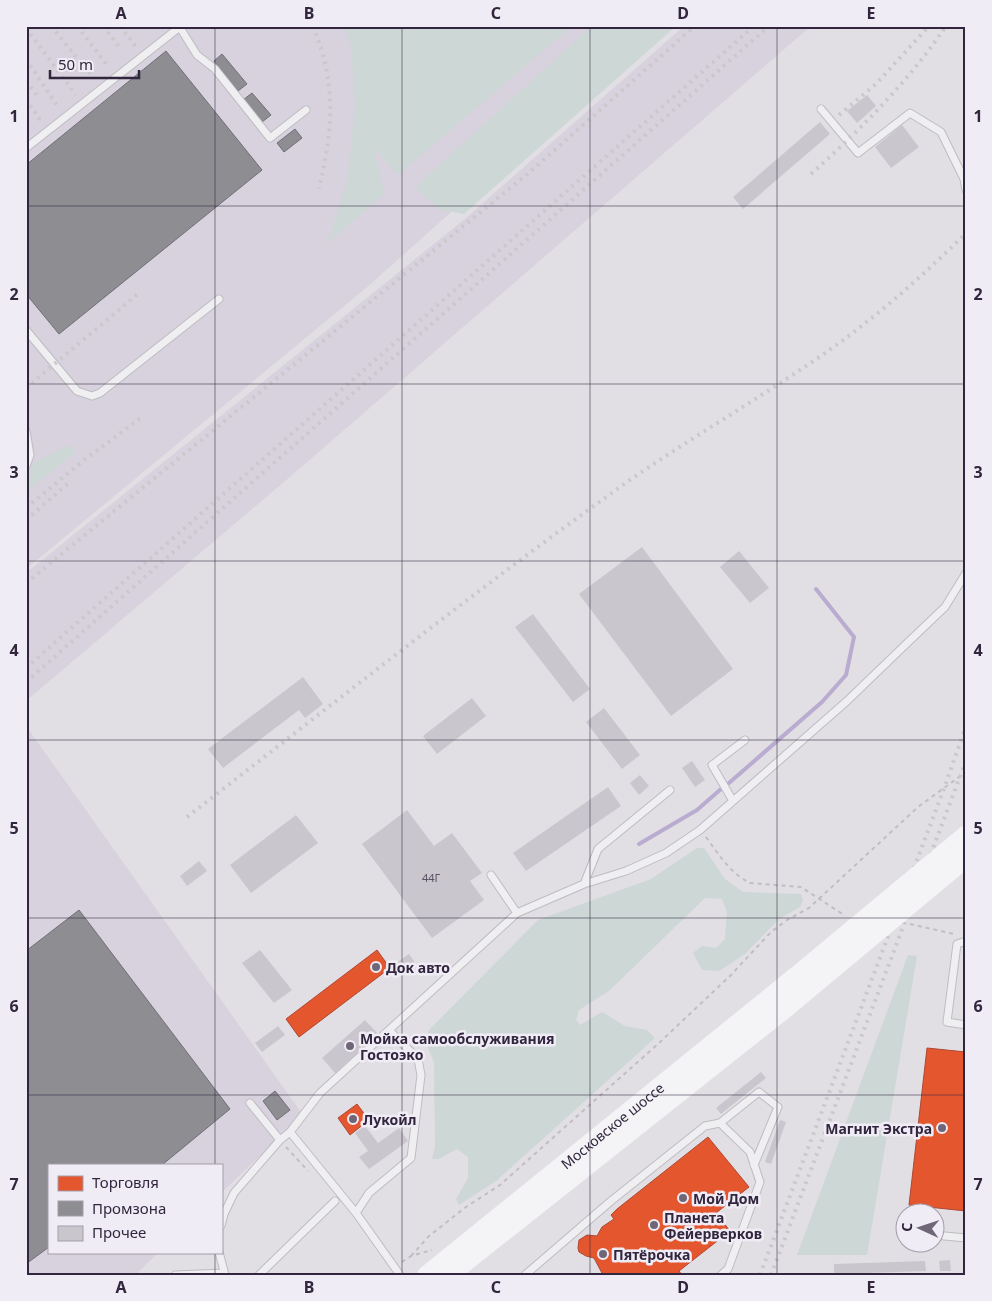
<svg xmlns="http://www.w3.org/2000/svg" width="992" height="1301" font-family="'Noto Sans',sans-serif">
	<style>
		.built { fill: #d7d2dd }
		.green { fill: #cdd7d5 }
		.shops { fill: #e4572e; stroke: #ae4833 }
		.industry { fill: #8d8d92; stroke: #716e79 }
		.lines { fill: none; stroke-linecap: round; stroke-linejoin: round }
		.stream { stroke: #b9acd0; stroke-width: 4 }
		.building { fill: #cac6cd }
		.lane-casing { stroke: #bebcc2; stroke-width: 9 }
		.path { stroke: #c1bdc3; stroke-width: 2; stroke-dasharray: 4 4; stroke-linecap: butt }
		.lane { stroke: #efeef1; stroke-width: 7 }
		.secondary { stroke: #f4f3f5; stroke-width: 19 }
		.rail { stroke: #cac8cc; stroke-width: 4; stroke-dasharray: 2.5 5; stroke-linecap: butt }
		.secondary-bridge { stroke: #f4f3f5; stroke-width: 19 }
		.grid { fill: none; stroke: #31263e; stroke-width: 1; stroke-opacity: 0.55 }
		.poi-dot { fill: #6f6778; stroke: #f0ecf5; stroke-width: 2 }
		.labels { text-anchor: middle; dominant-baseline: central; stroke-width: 5; stroke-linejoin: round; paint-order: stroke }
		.number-label { font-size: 11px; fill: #595063 }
		.poi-label { font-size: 14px; font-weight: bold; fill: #31263e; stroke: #f0ecf5; text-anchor: start }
		.street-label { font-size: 14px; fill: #31263e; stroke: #f0ecf5 }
		.neatline { fill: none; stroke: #31263e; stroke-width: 2 }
		.grid-label { font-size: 16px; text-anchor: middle; font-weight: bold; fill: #31263e }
	</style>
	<rect width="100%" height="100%" fill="#e1dfe4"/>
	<path class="built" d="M26 26H660L366 288 26 569Z
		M684 26H811L291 476 26 701V573L466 218Z
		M26 726 303 1115 221 1193V1165H49V1252H159L135 1275H26Z"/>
	<path class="green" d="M344 26H572L398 175 374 148 384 194 327 244 347 181 355 108 351 46Z
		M592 26H676L464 214 440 210 415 187Z
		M70 445 75 452 26 493V474L35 462Z
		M697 848H704L725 879 743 892 801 894 803 900 800 907 779 919 745 954 719 971 702 970 693 953 702 946 716 948 725 939 727 912 722 899 705 898 609 991 579 1010 576 1020 580 1025 602 1012 625 1026 647 1030 655 1038 496 1181 459 1205 456 1199 468 1178V1157L457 1149 439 1159H432L435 1147 434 1062 424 1039 430 1029 538 920 651 879Z
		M908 955 917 956 867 1255H797Z"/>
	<path class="shops" d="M377 950 390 968 299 1037 286 1019Z
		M927 1048 966 1052V1211L909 1205Z
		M357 1104 369 1120 350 1135 338 1118Z
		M708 1137 749 1187 716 1213 730 1231 679 1271 682 1275H603L594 1258 586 1256 579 1252 578 1248 579 1240 587 1235 597 1236 602 1227 614 1219 611 1215 617 1209Z"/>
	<path class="industry" d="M166 51 262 170 59 334 26 294V165Z
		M222 54 247 84 238 91 214 61Z
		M252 93 271 115 262 122 243 100Z
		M295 129 302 138 284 152 277 143Z
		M79 910 230 1109 162 1165H49V1247L26 1264V951Z
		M275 1091 290 1110 277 1120 263 1101Z"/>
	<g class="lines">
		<path class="stream" d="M729 783 822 702 846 675 854 637 816 589
			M639 844 697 810 721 789"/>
	</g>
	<path class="building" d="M867 95 876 106 857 123 847 111Z
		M820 122 830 134 743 209 733 197Z
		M902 125 919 147 891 168 875 147Z
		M642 547 733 669 671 716 579 594Z
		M739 551 769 588 750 603 720 567Z
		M533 614 590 689 573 702 515 627Z
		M303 677 323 704 305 718 299 710 223 768 208 749Z
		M472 698 486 716 437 754 423 736Z
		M604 708 640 755 622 769 586 722Z
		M692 761 705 780 695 787 682 768Z
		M640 775 649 786 639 795 630 783Z
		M608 787 621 806 526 871 513 853Z
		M407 810 434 846 452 833 482 873 470 881 484 900 432 938 362 844Z
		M296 815 318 843 251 893 230 865Z
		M199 861 207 871 187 886 180 876Z
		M260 950 292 990 274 1003 242 963Z
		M409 954 416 964 404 973 396 963Z
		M365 1020 378 1034 335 1073 322 1058Z
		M278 1026 285 1035 262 1052 255 1043Z
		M761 1072 766 1078 721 1114 716 1108Z
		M780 1120 786 1122 771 1164 765 1162Z
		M365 1126 378 1143 399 1128 408 1141 369 1169 359 1157 368 1151 355 1133Z
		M950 1260 951 1271H940L939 1261Z
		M925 1261 926 1271 834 1274V1264Z"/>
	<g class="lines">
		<g class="lane-casing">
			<path id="lane" d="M179 26 197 55 215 69 270 138 306 110
				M821 109 858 153 910 113 941 132 964 179 966 190
				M26 148 181 26
				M26 330 77 391 92 396 100 393 219 299
				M26 431 30 455 26 466
				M733 801 712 765 745 740
				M491 875 517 913
				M584 884 626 871 666 853 700 830 847 701 902 648 945 607 966 573
				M966 941 957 944 947 1022 966 1025
				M250 1103 280 1140
				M720 1123 759 1092 778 1107 754 1165
				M290 1132 356 1213 400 1275
				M356 1213 369 1193 411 1158 421 1075 418 1059 390 1031
				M221 1226 224 1214 234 1193 280 1140 290 1132 320 1093 517 913 584 884 598 849 670 790
				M934 1235 966 1238
				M219 1252 225 1275
				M175 1275 224 1273
				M259 1275 335 1201
				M525 1275 611 1201 705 1126 720 1123 750 1152 760 1182 728 1269 721 1275"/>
		</g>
		<path class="path" d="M706 837C719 855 730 873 750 883L801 887 844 915
			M910 924 954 934
			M286 1147 308 1171
			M411 1256 429 1236 466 1207 500 1185 659 1043 730 976 771 932 787 920 809 908 918 807 966 772
			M402 1262 411 1256 432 1250"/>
		<use href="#lane" class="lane"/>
		<g class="secondary">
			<path id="s1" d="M427 1275 795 977"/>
			<path d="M449 1275 786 1008"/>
		</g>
		<path class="rail" d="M51 26 90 74
			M77 26 107 65
			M103 26 121 49
			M120 26 137 48
			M147 26 151 31
			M159 26V27
			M313 26C337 85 333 129 319 189
			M26 28 76 95
			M26 59 58 107
			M26 81 39 98
			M26 99 40 120
			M839 115 876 84 929 26
			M26 134 27 135
			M811 174C861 129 908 82 946 26
			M26 388 140 292
			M26 508 78 465 143 416
			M26 520 71 481
			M26 583 531 171 695 26
			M26 668 754 26
			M26 682 769 26
			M187 817C333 704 477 589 627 482 688 440 751 403 812 362 867 325 919 280 966 233
			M760 1275 945 786 966 726
			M771 1275 966 761"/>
		<path class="secondary-bridge" d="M795 977 966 835
			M786 1008 966 858"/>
	</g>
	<path class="grid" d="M215 26V1165M402 26V1275M590 26V1275M777 26V1275M26 206H966M26 384H966M26 561H966M26 740H966M26 918H966M26 1095H966M215 1252V1275"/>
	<g class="poi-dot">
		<circle cx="376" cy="967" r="5"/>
		<circle cx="350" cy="1046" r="5"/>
		<circle cx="353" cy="1119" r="5"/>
		<circle cx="942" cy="1128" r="5"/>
		<circle cx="683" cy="1198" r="5"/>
		<circle cx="654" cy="1225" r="5"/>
		<circle cx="603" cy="1254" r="5"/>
	</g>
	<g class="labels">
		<g class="number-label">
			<text x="431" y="877">44Г</text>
		</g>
		<g class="poi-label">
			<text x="386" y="967">Док авто</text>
			<text x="360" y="1038">Мойка самообслуживания<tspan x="360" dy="16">Гостоэко</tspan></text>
			<text x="363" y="1119">Лукойл</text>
			<text x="932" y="1128" text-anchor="end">Магнит Экстра</text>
			<text x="693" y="1198">Мой Дом</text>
			<text x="664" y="1217">Планета<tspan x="664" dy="16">Фейерверков</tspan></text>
			<text x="613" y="1254">Пятёрочка</text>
		</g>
		<g class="street-label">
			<text stroke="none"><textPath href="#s1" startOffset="238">Московское шоссе</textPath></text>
		</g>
	</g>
	<rect width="992" height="1301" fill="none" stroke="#f0ecf5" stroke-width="55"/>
	<rect x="48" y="1164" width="175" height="90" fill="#f0ecf5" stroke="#a49dac"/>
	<rect x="58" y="1176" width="25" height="15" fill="#e4572e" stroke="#a49dac"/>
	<text x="92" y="1188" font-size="15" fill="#31263e">Торговля</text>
	<rect x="58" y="1201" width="25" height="15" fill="#8d8d92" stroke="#a49dac"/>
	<text x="92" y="1214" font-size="15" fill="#31263e">Промзона</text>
	<rect x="58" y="1226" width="25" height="15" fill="#cac6cd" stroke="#a49dac"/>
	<text x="92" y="1238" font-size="15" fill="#31263e">Прочее</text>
	<g transform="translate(920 1228) rotate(273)"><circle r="24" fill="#f0ecf5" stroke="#a49dac"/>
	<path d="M0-4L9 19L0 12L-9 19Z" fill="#6f6778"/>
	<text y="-8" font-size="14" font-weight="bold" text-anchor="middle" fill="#31263e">С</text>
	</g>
	<path d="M50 70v8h89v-8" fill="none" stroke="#31263e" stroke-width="2.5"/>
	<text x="58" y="70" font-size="15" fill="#31263e" stroke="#f0ecf5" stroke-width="4" paint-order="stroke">50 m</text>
	<rect x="28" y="28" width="936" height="1246" class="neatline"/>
	<g class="grid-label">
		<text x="121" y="19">A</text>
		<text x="309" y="19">B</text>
		<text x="496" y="19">C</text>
		<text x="683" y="19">D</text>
		<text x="871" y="19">E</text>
		<text x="14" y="122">1</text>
		<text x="978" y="122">1</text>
		<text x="14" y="300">2</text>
		<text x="978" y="300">2</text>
		<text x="14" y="478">3</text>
		<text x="978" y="478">3</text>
		<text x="14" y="656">4</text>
		<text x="978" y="656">4</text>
		<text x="14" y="834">5</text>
		<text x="978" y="834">5</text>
		<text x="14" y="1012">6</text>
		<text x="978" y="1012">6</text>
		<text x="14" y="1190">7</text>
		<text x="978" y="1190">7</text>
		<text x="121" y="1293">A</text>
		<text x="309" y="1293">B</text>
		<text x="496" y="1293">C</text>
		<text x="683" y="1293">D</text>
		<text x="871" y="1293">E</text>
	</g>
</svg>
